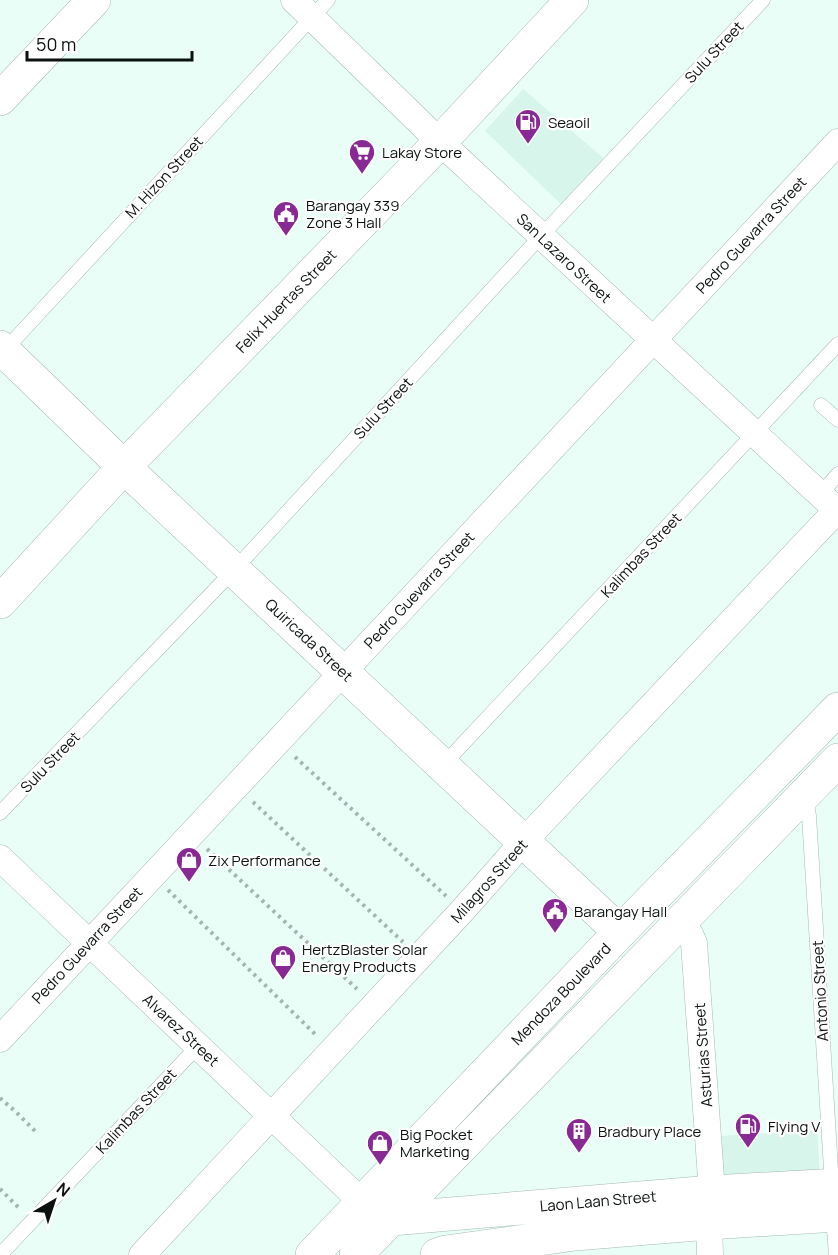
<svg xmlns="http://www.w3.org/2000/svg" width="838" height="1255" font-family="Manrope,sans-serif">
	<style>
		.built { fill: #d7f5eb }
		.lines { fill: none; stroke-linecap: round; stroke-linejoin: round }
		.service-casing { stroke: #a5b9b3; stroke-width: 15 }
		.minor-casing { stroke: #a5b9b3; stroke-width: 27 }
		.tertiary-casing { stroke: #a5b9b3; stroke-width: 34 }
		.secondary-casing { stroke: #a5b9b3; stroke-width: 34 }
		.path { stroke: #a4b5af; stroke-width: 4; stroke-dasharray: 3 4.5; stroke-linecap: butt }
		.service { stroke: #fff; stroke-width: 14 }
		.minor { stroke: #fff; stroke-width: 26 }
		.tertiary { stroke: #fff; stroke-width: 33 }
		.secondary { stroke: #fff; stroke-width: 33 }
		.labels { text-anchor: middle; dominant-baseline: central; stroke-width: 4.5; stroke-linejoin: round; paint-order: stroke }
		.street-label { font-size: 15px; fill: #0a110f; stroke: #fff }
		.poi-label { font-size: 15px; fill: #0a110f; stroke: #fff; text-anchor: start }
	</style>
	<rect width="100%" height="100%" fill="#e9fef7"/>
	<path class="built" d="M523 89 608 162 565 208 485 131Z
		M817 1130 820 1176 724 1182 721 1136Z"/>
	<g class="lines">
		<g class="service-casing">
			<path id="service" d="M4 351 328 0
				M821 405 838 420
				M820 495 838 474
				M443 765 838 344
				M799 800 808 810 809 816 832 1185
				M0 813 234 570 540 237 763 0
				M833 1216 836 1255
				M0 1255 198 1046"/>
		</g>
		<g class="minor-casing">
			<path id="minor" d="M294 0 440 142 838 511
				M0 858 362 1202
				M680 922 690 934 694 943 712 1192
				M0 1039 838 142
				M709 1223 710 1255
				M142 1255 462 911 524 841 838 509"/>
		</g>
		<g class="tertiary-casing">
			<path id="tertiary" d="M0 99 94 0
				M0 347 124 467 620 932
				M0 602 124 467 440 142 572 0"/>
		</g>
		<g class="secondary-casing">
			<path id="secondary" d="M382 1214 391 1219 712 1192 838 1185
				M312 1255 620 932 838 709
				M356 1255 838 760
				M437 1255 446 1252 575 1234 709 1223 838 1215"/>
		</g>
		<path class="path" d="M295 757 446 896
			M253 802 403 942
			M207 849 357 989
			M168 890 317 1036
			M0 1098 16 1112 35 1131
			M0 1189 21 1210"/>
		<use href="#service" class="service"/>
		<use href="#minor" class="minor"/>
		<use href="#tertiary" class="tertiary"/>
		<use href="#secondary" class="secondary"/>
	</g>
	<defs>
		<g id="fuel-pin" transform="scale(1.35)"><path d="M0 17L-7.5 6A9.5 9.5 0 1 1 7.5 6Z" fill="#892a94" stroke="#fff"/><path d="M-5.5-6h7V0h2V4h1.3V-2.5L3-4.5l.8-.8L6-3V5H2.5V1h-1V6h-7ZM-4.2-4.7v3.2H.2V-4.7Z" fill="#fff"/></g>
		<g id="supermarket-pin" transform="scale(1.35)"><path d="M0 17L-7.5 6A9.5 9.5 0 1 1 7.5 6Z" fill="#892a94" stroke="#fff"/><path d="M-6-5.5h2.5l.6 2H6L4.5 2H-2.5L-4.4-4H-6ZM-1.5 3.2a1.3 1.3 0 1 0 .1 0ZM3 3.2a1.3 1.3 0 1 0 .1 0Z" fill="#fff"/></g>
		<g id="civic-pin" transform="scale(1.35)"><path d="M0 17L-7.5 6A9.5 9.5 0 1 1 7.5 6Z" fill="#892a94" stroke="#fff"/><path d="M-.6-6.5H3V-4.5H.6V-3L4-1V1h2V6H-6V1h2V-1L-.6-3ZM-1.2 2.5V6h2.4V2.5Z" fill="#fff"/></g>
		<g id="shop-pin" transform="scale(1.35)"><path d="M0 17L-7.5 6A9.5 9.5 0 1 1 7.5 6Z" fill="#892a94" stroke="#fff"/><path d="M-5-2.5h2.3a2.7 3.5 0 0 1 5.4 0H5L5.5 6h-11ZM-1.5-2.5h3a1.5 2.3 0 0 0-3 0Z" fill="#fff"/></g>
		<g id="building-pin" transform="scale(1.35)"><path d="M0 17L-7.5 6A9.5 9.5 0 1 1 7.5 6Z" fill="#892a94" stroke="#fff"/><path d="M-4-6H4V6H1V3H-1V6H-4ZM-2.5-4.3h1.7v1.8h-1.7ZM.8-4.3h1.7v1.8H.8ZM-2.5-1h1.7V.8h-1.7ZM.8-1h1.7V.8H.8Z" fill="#fff"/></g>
	</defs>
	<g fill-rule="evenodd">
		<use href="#fuel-pin" x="528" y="122"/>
		<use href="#supermarket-pin" x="362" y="152"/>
		<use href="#civic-pin" x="286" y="214"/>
		<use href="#shop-pin" x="189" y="860"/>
		<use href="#civic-pin" x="555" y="911"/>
		<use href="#shop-pin" x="283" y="958"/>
		<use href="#fuel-pin" x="748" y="1126"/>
		<use href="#building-pin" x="579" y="1131"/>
		<use href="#shop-pin" x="380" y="1143"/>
	</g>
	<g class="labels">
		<g class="street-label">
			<text transform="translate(714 52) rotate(-47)">Sulu Street</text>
			<text transform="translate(164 177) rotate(-47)">M. Hizon Street</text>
			<text transform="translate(751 235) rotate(-47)">Pedro Guevarra Street</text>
			<text transform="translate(564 258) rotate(43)">San Lazaro Street</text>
			<text transform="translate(286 301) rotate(-46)">Felix Huertas Street</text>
			<text transform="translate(383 408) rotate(-47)">Sulu Street</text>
			<text transform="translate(641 555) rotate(-47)">Kalimbas Street</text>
			<text transform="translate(419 590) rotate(-47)">Pedro Guevarra Street</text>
			<text transform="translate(309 640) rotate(43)">Quiricada Street</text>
			<text transform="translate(50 762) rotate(-46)">Sulu Street</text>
			<text transform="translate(489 881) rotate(-48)">Milagros Street</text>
			<text transform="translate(87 945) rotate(-47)">Pedro Guevarra Street</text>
			<text transform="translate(820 991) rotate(-93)">Antonio Street</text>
			<text transform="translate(561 994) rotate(-46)">Mendoza Boulevard</text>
			<text transform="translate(181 1030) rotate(43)">Alvarez Street</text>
			<text transform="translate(703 1055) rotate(-94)">Asturias Street</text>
			<text transform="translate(136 1111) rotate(-47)">Kalimbas Street</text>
			<text transform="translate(598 1201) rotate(-5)">Laon Laan Street</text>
		</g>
		<g class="poi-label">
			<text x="548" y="122">Seaoil</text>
			<text x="382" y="152">Lakay Store</text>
			<text x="306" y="205">Barangay 339<tspan x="306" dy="17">Zone 3 Hall</tspan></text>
			<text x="208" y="860">Zix Performance</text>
			<text x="574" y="911">Barangay Hall</text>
			<text x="302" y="949">HertzBlaster Solar<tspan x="302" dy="17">Energy Products</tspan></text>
			<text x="768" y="1126">Flying V</text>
			<text x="598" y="1131">Bradbury Place</text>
			<text x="400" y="1134">Big Pocket<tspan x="400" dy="17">Marketing</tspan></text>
		</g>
	</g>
	<g transform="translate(54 1201) rotate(39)" stroke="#ffffff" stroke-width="4.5" paint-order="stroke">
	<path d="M0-4.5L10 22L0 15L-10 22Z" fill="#0a110f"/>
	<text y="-9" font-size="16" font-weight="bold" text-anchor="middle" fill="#0a110f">N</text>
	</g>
	<path d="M27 51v9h165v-9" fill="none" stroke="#0a110f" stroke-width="3"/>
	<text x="36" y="51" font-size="18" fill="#0a110f" stroke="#ffffff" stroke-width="4.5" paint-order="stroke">50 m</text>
</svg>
